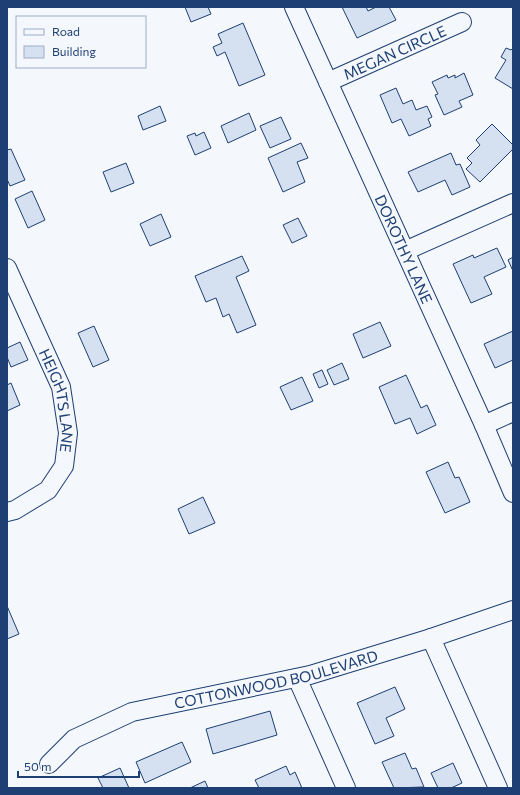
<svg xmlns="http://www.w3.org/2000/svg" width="520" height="795" font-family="Commissioner,sans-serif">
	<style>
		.building { fill: #d5e0f0; stroke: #1d3f73 }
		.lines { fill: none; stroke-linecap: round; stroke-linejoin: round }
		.minor-casing { stroke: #1d3f73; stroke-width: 20 }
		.minor { stroke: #f4f7fb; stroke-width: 18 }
		.labels { text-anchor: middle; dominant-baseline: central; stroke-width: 3; stroke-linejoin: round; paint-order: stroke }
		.street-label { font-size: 15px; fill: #1d3f73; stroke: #f4f7fb }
	</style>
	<rect width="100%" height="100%" fill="#f4f7fb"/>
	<path class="building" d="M185 7H208L211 14 191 22Z
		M342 7H366L368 11 376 7H389L396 20 357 38Z
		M243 23 265 75 239 86 225 52 217 56 213 47 222 43 218 34Z
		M506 48 511 50 513 48V89L495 78 506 60 501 57Z
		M464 73 473 95 459 101 462 107 444 115 435 95 438 94 432 82 447 75 448 78 455 75V78Z
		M396 88 403 104 412 100 416 110 427 106 432 117 428 119 431 126 409 136 401 119 392 123 380 95Z
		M160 106 166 121 143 130 138 116Z
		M249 113 256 130 228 143 221 126Z
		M281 117 291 139 270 148 260 126Z
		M492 124 513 145V149L480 182 466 169 472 163 467 158 480 145 476 140Z
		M204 132 211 148 195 155 187 136 195 133 196 136Z
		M301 143 308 158 297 162 305 182 283 192 268 158Z
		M11 149 25 180 10 186 7 179V150Z
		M451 153 456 165 460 164 470 187 452 195 445 180 418 192 408 172Z
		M126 163 134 183 111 192 103 172Z
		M32 191 45 220 28 228 15 199Z
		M161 214 171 237 150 246 140 224Z
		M298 218 307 236 292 243 283 225Z
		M497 248 506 267 484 277 492 294 471 303 453 264 473 255 474 258Z
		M242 256 249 271 236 277 256 325 237 333 229 314 223 317 216 298 206 302 195 276Z
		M513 257V271L508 260Z
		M380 322 391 346 363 358 353 334Z
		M94 326 109 360 93 367 78 333Z
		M513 331V360L495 368 484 344Z
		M20 342 28 360 11 367 7 357V348Z
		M342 363 349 379 334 385 327 370Z
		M322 370 328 384 319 388 313 374Z
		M406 375 421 408 427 405 436 425 417 434 410 418 395 424 379 387Z
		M302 377 313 401 291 410 280 387Z
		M11 383 20 405 7 411V385Z
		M448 462 455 478 459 477 470 502 445 513 426 472Z
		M203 497 215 523 189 534 178 509Z
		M7 606 19 634 7 639Z
		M395 687 405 709 386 718 394 736 375 744 357 703Z
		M270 711 277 735 213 754 206 729Z
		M182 742 191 762 145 783 136 762Z
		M405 753 412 769 416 768 424 787 394 788 382 762Z
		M453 763 462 783 451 788H438L431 773Z
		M286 766 290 775 295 772 302 788H259L255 780Z
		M120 768 129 788H103L98 778Z
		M205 781 208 788H190Z"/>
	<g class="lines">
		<g class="minor-casing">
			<g id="minor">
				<path id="s1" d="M294 7 484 425 513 493"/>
				<path id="s2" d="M328 82 462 22"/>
				<path d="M405 251 513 203"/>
				<path id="s3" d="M7 268 61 387 68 433 64 466 48 490 15 510 7 512"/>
				<path d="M484 425 513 412"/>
				<path d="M431 638 498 788"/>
				<path d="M297 678 346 788"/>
				<path id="s4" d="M49 764 74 739 132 712 310 675 431 638 513 610"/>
			</g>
		</g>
		<use href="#minor" class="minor"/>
	</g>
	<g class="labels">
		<g class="street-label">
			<text stroke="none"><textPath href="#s2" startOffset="73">MEGAN CIRCLE</textPath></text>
			<text stroke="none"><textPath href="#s1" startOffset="266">DOROTHY LANE</textPath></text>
			<text stroke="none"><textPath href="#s3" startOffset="143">HEIGHTS LANE</textPath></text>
			<text stroke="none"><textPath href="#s4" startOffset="247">COTTONWOOD BOULEVARD</textPath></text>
		</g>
	</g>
	<rect width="520" height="795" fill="none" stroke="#1d3f73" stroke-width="16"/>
	<rect x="16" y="16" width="130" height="52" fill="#f4f7fb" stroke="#9eadc5"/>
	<rect x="24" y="29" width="20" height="6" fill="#f4f7fb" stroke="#9eadc5"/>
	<text x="52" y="36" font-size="12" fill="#1d3f73">Road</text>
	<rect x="24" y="46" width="20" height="12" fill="#d5e0f0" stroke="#9eadc5"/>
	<text x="52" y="56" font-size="12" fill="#1d3f73">Building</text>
	<path d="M18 771v6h121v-6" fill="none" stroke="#1d3f73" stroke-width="2"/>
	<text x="24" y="771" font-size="12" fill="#1d3f73" stroke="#f4f7fb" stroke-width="3" paint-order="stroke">50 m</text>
</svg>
